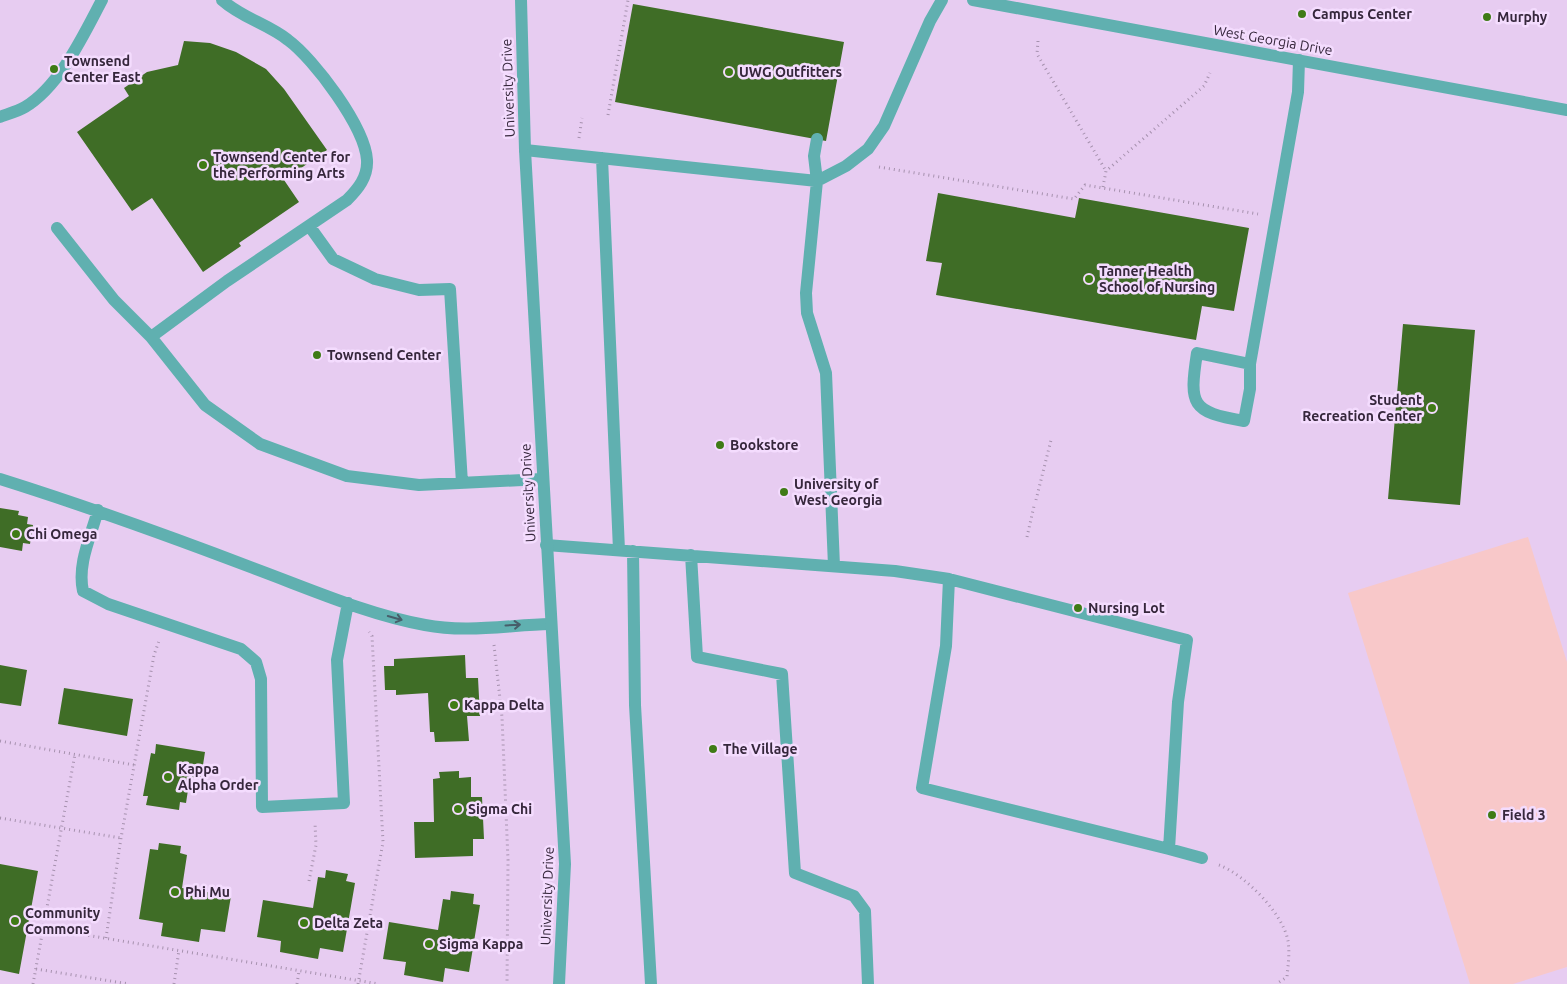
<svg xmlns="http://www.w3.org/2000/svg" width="1567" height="984" font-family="Ubuntu,sans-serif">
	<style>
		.built { fill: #e7ccf1 }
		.green { fill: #f8c8c9 }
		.building { fill: #3f6d26 }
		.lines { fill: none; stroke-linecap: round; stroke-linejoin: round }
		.path { stroke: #a691ae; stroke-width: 3; stroke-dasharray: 1 4; stroke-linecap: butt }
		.service { stroke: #60b0b0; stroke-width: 12 }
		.tertiary { stroke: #60b0b0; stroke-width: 12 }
		.oneway { stroke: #475e6a }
		.poi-dot { fill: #3f7b16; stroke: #f4dcfe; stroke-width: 2 }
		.labels { text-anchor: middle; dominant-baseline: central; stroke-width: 5; stroke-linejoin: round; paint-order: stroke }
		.poi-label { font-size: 14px; font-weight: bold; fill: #36273c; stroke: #f4dcfe; text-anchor: start }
		.street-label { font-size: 14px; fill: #36273c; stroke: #f4dcfe }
	</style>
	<rect width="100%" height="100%" fill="#f4dcfe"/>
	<path class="built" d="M0 0H1567V984H0Z"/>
	<path class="green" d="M1528 537 1567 662V967L1513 984H1470L1348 593Z"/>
	<path class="building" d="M633 4 844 42 826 141 615 102Z
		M184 41 210 43 236 52 266 69 284 89 327 150 284 180 299 202 239 243 241 246 203 272 152 198 132 211 77 132 129 96 124 88 147 72 178 65Z
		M938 193 1075 218 1079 198 1249 228 1234 311 1202 306 1196 340 936 295 942 263 926 261Z
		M1403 324 1475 330 1460 505 1388 499Z
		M0 508 19 511 18 515 28 517 27 524 33 525 30 544 23 543 22 551 0 547Z
		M465 655 466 678H478L480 716H467L469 741 435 742 434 732H430L428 693 396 695V690H385L384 666H394V659Z
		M0 665 27 670 21 706 0 703Z
		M64 688 133 699 127 736 58 724Z
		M156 744 205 752 201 778 190 777 186 803 180 802 179 810 146 805 148 796H143L151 753 155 754Z
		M459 771V778L471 777V797H482L484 839H473V856L415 858 414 822H434L433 779 440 778 439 772Z
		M159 843 181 846 180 853 187 855 182 888 231 896 225 932 201 929 199 942 161 936 163 923 139 919 150 849 158 850Z
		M0 864 38 871 19 974 0 970Z
		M326 870 348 874 346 881 355 883 343 952 320 948 318 959 280 952 281 941 257 937 263 900 313 908 318 877 325 878Z
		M451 891 474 894 473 904 480 905 469 972 445 968 443 982 404 975 406 962 383 959 389 922 438 930 443 899 450 900Z"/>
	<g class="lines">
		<path class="path" d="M1038 41 1037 54 1106 171
			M608 115 628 0
			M579 138 582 118
			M879 167 1074 199 1085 185 1258 214
			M1103 187 1106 171 1204 86 1210 73
			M1036 500 1051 440
			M1027 537 1034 506
			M494 645 502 717 508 860 507 984
			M0 741 134 765
			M0 818 121 838
			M1219 865C1245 875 1283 913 1288 941 1290 953 1288 965 1287 977L1276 984
			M309 881 316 845 315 823
			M44 928 379 984
			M106 938 121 838 154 655 159 641
			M36 969 129 984
			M33 984 75 754
			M174 984 179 950
			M297 984 299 971
			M358 984 383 842 372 636 369 632"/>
		<path class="service" d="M222 0C242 18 268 24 288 40 314 59 365 127 367 160 368 177 358 189 347 200L227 281 151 337 205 405 260 444 347 476 419 485 542 479
			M0 117C8 114 18 111 25 107 60 86 84 34 102 0
			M817 139 814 156 817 181 806 293 807 313 826 373 834 566
			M525 150 817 181 846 166 868 149 884 126 930 21 942 0
			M602 158 619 550
			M310 227 333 259 375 279 419 290 450 289 462 483
			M57 228 114 300 151 337
			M1250 364 1197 353C1189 405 1191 412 1244 421L1250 389V364L1298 92 1299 60
			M0 479C86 506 169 536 253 568 310 589 366 614 425 625 466 633 509 625 550 624
			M98 510C91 536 77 564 83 591L108 604 241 649 256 662 261 679 262 807 344 803 337 660 348 603
			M546 545 895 571 949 579 1187 640 1178 702 1169 849 922 788 946 646 949 579
			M633 551 635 705 651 984
			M691 555 697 657 782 674 795 873 854 896 865 911 868 984
			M1169 849 1202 858"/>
		<path class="tertiary" d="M521 0 525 150 565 864 559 984
			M973 0 1567 110"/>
	</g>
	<defs><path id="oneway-shaft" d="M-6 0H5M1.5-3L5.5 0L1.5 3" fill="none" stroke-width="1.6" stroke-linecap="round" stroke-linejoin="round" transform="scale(1.25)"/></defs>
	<g class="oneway">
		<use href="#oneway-shaft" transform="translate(395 618) rotate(16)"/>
		<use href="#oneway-shaft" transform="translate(513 625) rotate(-3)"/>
	</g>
	<g class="poi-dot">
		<circle cx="1302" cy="14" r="5"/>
		<circle cx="1487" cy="17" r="5"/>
		<circle cx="54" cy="69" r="5"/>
		<circle cx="729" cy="72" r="5"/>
		<circle cx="203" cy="165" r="5"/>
		<circle cx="1089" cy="279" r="5"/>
		<circle cx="317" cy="355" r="5"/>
		<circle cx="1432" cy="408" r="5"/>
		<circle cx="720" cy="445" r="5"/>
		<circle cx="784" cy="492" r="5"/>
		<circle cx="16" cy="534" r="5"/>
		<circle cx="1078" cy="608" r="5"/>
		<circle cx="454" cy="705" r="5"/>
		<circle cx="713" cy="749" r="5"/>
		<circle cx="168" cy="777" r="5"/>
		<circle cx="458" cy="809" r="5"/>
		<circle cx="1492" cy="815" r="5"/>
		<circle cx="175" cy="892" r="5"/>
		<circle cx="15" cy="921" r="5"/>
		<circle cx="304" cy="923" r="5"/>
		<circle cx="429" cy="944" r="5"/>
	</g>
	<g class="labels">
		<g class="poi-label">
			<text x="1312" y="14">Campus Center</text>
			<text x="1497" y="17">Murphy</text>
			<text x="64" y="61">Townsend<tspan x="64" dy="16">Center East</tspan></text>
			<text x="739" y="72">UWG Outfitters</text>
			<text x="213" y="157">Townsend Center for<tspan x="213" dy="16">the Performing Arts</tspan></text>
			<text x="1099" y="271">Tanner Health<tspan x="1099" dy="16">School of Nursing</tspan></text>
			<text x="327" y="355">Townsend Center</text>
			<text x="1422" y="400" text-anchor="end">Student<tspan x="1422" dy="16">Recreation Center</tspan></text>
			<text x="730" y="445">Bookstore</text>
			<text x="794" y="484">University of<tspan x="794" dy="16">West Georgia</tspan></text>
			<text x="26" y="534">Chi Omega</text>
			<text x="1088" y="608">Nursing Lot</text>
			<text x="464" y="705">Kappa Delta</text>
			<text x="723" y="749">The Village</text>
			<text x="178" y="769">Kappa<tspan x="178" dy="16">Alpha Order</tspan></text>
			<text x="468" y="809">Sigma Chi</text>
			<text x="1502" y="815">Field 3</text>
			<text x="185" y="892">Phi Mu</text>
			<text x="25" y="913">Community<tspan x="25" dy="16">Commons</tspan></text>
			<text x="314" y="923">Delta Zeta</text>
			<text x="439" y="944">Sigma Kappa</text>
		</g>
		<g class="street-label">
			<text transform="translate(1273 40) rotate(10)">West Georgia Drive</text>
			<text transform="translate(508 88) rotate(-92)">University Drive</text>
			<text transform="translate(528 493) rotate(-93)">University Drive</text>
			<text transform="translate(547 896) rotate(-88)">University Drive</text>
		</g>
	</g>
</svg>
